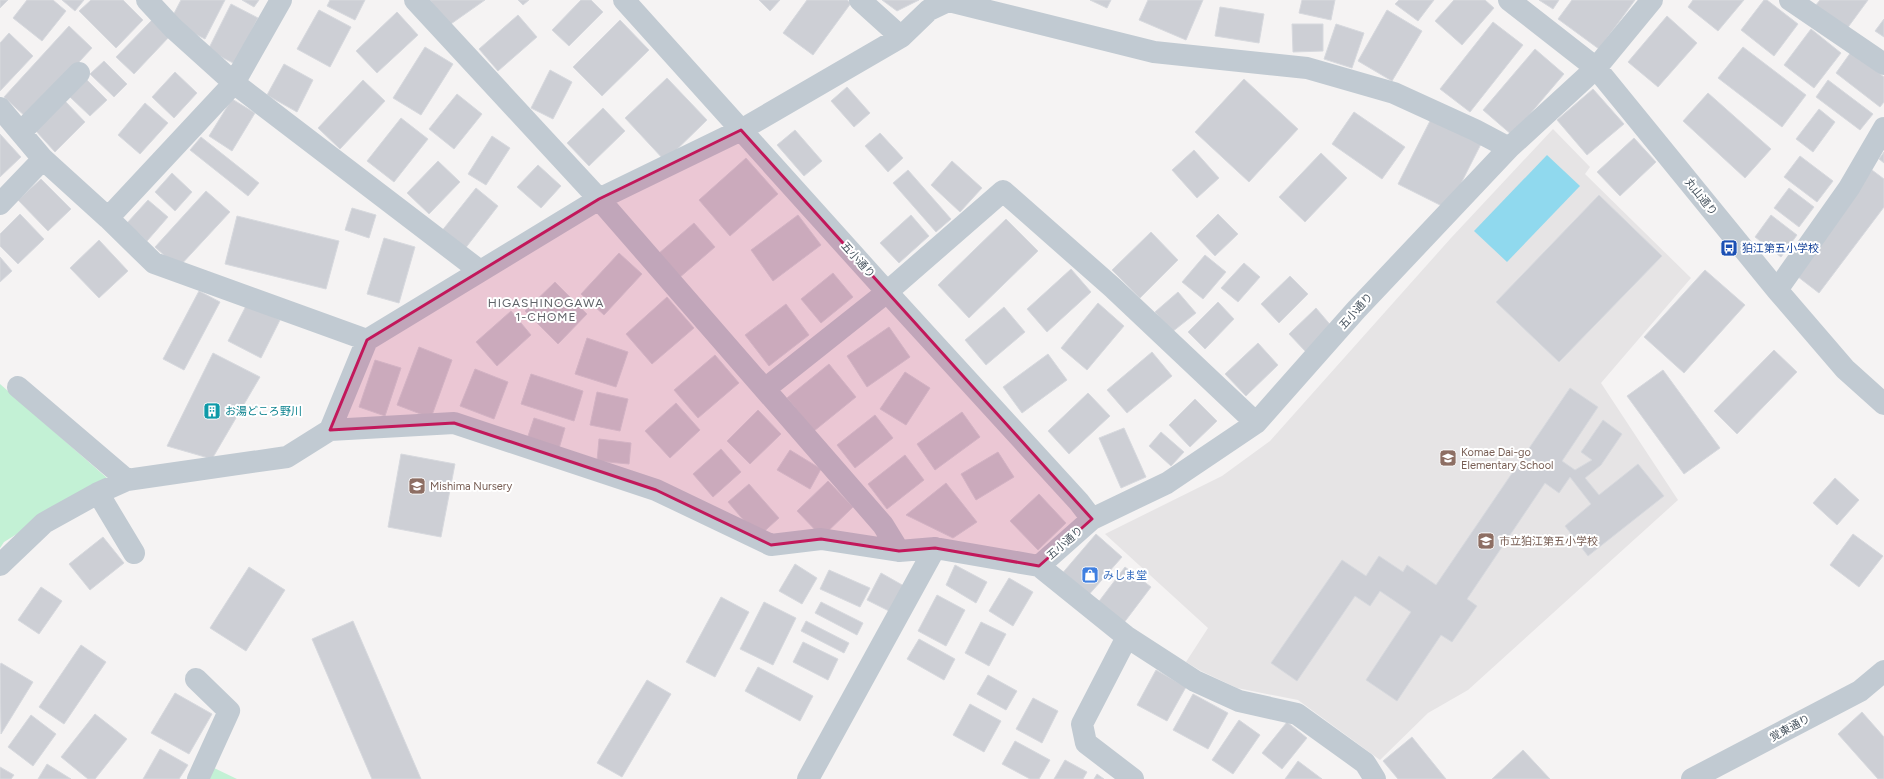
<svg xmlns="http://www.w3.org/2000/svg" width="1884" height="779" font-family="Figtree,'Noto Sans JP',sans-serif">
	<style>
		.education { fill: #e6e4e5 }
		.green { fill: #c3f1d5 }
		.water { fill: #90d9ee }
		.building { fill: #cdcfd5; stroke: #d7d9de }
		.lines { fill: none; stroke-linecap: round; stroke-linejoin: round }
		.minor { stroke: #c1cad2; stroke-width: 22 }
		.marked { fill: #c2185b; fill-opacity: 0.2; stroke: #c2185b; stroke-width: 3; stroke-linejoin: round }
		.labels { text-anchor: middle; dominant-baseline: central; stroke-width: 4; stroke-linejoin: round; paint-order: stroke }
		.street-label { font-size: 11px; fill: #4a5661; stroke: #fff }
		.transit-label { font-size: 11px; fill: #164399; stroke: #fff; text-anchor: start }
		.culture-label { font-size: 11px; fill: #0d838f; stroke: #fff; text-anchor: start }
		.education-label { font-size: 11px; fill: #785e54; stroke: #fff; text-anchor: start }
		.shop-label { font-size: 11px; fill: #366cbe; stroke: #fff; text-anchor: start }
		.neighbourhood-label { font-size: 12px; letter-spacing: 1px; fill: #5f6368; stroke: #fff }
	</style>
	<rect width="100%" height="100%" fill="#f5f3f3"/>
	<path class="education" d="M1553 129 1590 167 1585 174 1691 278 1601 383 1678 500 1468 690 1428 713 1380 760 1298 700 1237 688 1201 671 1186 662 1208 628 1105 534 1222 476 1270 441 1451 238Z"/>
	<path class="green" d="M0 384 107 478 4 542 0 548Z
		M212 767 237 779H204Z"/>
	<path class="water" d="M1547 155 1580 186 1507 262 1474 231Z"/>
	<path class="building" d="M0 0H8L0 8Z
		M27 0H53L66 11 42 41 13 18Z
		M62 0H84L75 11Z
		M91 0H123L143 20 116 48 79 11Z
		M181 0H225L205 39 170 21Z
		M242 0H259L254 7Z
		M330 0H365L355 20 327 6Z
		M430 0H485L448 26Z
		M518 0H529L523 5Z
		M581 0H591L603 12 569 46 552 30Z
		M759 0H780L770 11Z
		M807 0H847L851 3 813 55 783 33Z
		M882 0H919L897 11Z
		M1090 0H1111L1107 8Z
		M1148 0H1203L1186 40 1139 20Z
		M1302 0H1335L1331 20 1299 13Z
		M1399 0H1434L1418 21 1395 4Z
		M1454 0H1485L1494 8 1462 45 1435 21Z
		M1539 0H1559L1553 9Z
		M1572 0H1635L1599 49 1558 19Z
		M1693 0H1744L1718 31 1688 7Z
		M1764 0H1767L1798 24 1774 56 1741 30Z
		M1820 0H1868L1846 30 1815 6Z
		M231 4 258 18 235 64 208 50Z
		M1220 7 1264 14 1259 43 1215 36Z
		M319 10 351 27 330 67 297 49Z
		M1387 10 1422 31 1392 81 1358 61Z
		M397 12 418 35 377 73 356 51Z
		M518 15 537 37 498 71 479 49Z
		M1667 16 1697 43 1658 87 1628 62Z
		M1884 19V37L1875 31Z
		M152 20 169 37 134 74 116 57Z
		M620 20 649 50 602 96 573 67Z
		M1493 22 1523 45 1470 112 1440 89Z
		M1292 24H1323V51L1293 52Z
		M1336 24 1364 33 1352 68 1324 59Z
		M69 26 92 48 27 118 4 97Z
		M1811 29 1841 53 1814 88 1784 65Z
		M9 33 33 56 0 91V43Z
		M425 47 453 64 421 115 393 98Z
		M1743 47 1806 95 1782 127 1718 78Z
		M1535 49 1564 74 1512 135 1483 110Z
		M1851 52 1884 77V102L1880 107 1836 73Z
		M104 61 127 84 114 97 90 74Z
		M284 64 313 80 297 112 267 95Z
		M550 70 572 82 553 119 531 108Z
		M175 72 197 93 174 118 152 97Z
		M667 78 707 120 665 161 625 118Z
		M1244 79 1298 129 1249 182 1195 132Z
		M87 80 107 100 90 116 70 97Z
		M363 80 385 101 340 149 318 128Z
		M1828 80 1873 114 1860 130 1816 97Z
		M847 87 870 113 854 127 831 101Z
		M1593 89 1624 124 1587 155 1557 120Z
		M1708 93 1771 149 1745 178 1683 121Z
		M457 94 482 114 454 149 429 129Z
		M232 99 255 113 232 151 209 136Z
		M65 101 85 122 55 152 35 130Z
		M145 103 168 123 140 154 118 135Z
		M603 108 625 131 589 166 567 143Z
		M1819 109 1835 122 1813 152 1796 139Z
		M1354 112 1405 147 1382 179 1332 144Z
		M401 118 428 139 394 182 367 161Z
		M1431 119 1481 144 1448 209 1398 184Z
		M795 130 822 161 804 176 777 145Z
		M880 133 903 158 888 172 865 146Z
		M0 134 21 157 0 177Z
		M492 136 510 148 486 185 468 174Z
		M201 137 259 183 248 196 190 150Z
		M1634 138 1656 162 1620 196 1597 172Z
		M1194 150 1219 178 1197 198 1172 170Z
		M1884 152V163L1879 159Z
		M1321 153 1347 178 1305 222 1279 197Z
		M1800 156 1833 181 1817 202 1784 177Z
		M746 158 778 194 730 236 699 200Z
		M438 161 460 182 429 214 407 193Z
		M952 161 982 188 960 212 931 185Z
		M538 165 561 186 541 208 517 187Z
		M908 170 951 219 936 232 893 183Z
		M1872 170 1884 179V207L1819 293 1793 273Z
		M172 173 192 192 175 211 155 192Z
		M41 179 71 209 48 231 18 200Z
		M476 188 498 206 464 250 441 232Z
		M1789 188 1814 207 1799 227 1774 208Z
		M206 191 230 212 178 268 155 247Z
		M1599 195 1662 256 1559 362 1496 302Z
		M148 200 168 217 147 241 127 223Z
		M352 208 376 215 369 238 345 230Z
		M20 214 44 239 18 264 0 246V234Z
		M1218 214 1238 234 1215 256 1196 236Z
		M798 215 821 245 773 281 751 250Z
		M911 215 929 236 899 263 880 243Z
		M1771 215 1797 235 1781 257 1755 237Z
		M237 216 339 241 326 289 225 264Z
		M1006 219 1038 251 969 318 938 285Z
		M694 223 715 247 679 278 658 254Z
		M1151 232 1178 260 1140 298 1112 270Z
		M384 238 415 247 399 303 367 294Z
		M99 240 128 271 99 298 70 268Z
		M619 253 642 274 604 315 581 294Z
		M1205 255 1226 272 1203 299 1182 282Z
		M0 257 12 271 0 282Z
		M1244 263 1260 277 1238 302 1221 288Z
		M1071 269 1091 292 1047 332 1027 309Z
		M1705 270 1745 305 1684 373 1644 337Z
		M833 273 853 297 821 323 801 299Z
		M1290 276 1308 294 1279 323 1261 304Z
		M555 282 587 314 558 344 525 311Z
		M199 291 220 302 184 370 163 359Z
		M1178 292 1196 313 1172 332 1155 312Z
		M667 297 694 328 652 364 626 334Z
		M1218 302 1234 319 1205 349 1188 332Z
		M1098 303 1124 326 1087 370 1061 348Z
		M247 304 280 320 261 358 228 341Z
		M786 304 809 335 769 366 745 335Z
		M1004 307 1025 332 986 365 965 340Z
		M1316 308 1333 328 1306 352 1289 334Z
		M511 311 531 335 497 366 476 342Z
		M889 327 910 357 867 387 847 356Z
		M587 338 628 352 616 387 575 374Z
		M1258 343 1278 365 1246 396 1225 374Z
		M419 347 452 360 431 418 397 405Z
		M1774 350 1797 372 1737 434 1714 411Z
		M1152 352 1172 376 1127 413 1107 390Z
		M213 353 260 377 212 459 167 446Z
		M1048 354 1067 380 1022 413 1003 387Z
		M715 355 739 383 698 418 674 390Z
		M375 360 401 368 385 416 359 407Z
		M829 364 856 397 814 431 787 398Z
		M475 369 508 382 494 419 460 406Z
		M1663 370 1720 448 1684 474 1627 396Z
		M905 372 930 388 906 425 880 409Z
		M531 374 583 391 574 421 521 404Z
		M1570 388 1598 407 1562 461 1575 470 1592 460 1581 452 1603 420 1622 434 1601 465 1585 478 1599 495 1638 464 1664 496 1588 556 1565 526 1591 504 1570 477 1559 493 1545 483 1467 599 1477 606 1452 642 1441 635 1397 701 1366 680 1411 612 1380 591 1370 606 1355 596 1297 681 1271 663 1342 560 1366 576 1379 556 1403 572 1407 565 1436 585Z
		M597 392 628 399 620 431 590 425Z
		M1088 393 1110 416 1069 454 1048 431Z
		M1195 399 1217 421 1190 447 1169 425Z
		M676 403 700 430 670 458 645 431Z
		M758 410 781 434 750 464 727 441Z
		M962 412 980 437 935 470 917 444Z
		M875 415 893 438 855 468 837 445Z
		M534 418 565 428 558 452 526 442Z
		M1124 428 1146 477 1121 488 1099 438Z
		M1161 432 1184 452 1171 466 1149 446Z
		M599 439 631 443 629 464 597 461Z
		M721 449 741 472 713 497 693 474Z
		M790 450 821 469 810 489 777 470Z
		M998 452 1014 477 976 500 961 474Z
		M401 454 455 464 441 537 388 527Z
		M905 455 924 480 887 509 868 484Z
		M1835 478 1859 500 1837 525 1813 503Z
		M828 481 853 507 822 537 797 511Z
		M946 483 977 522 953 538 906 515Z
		M749 484 779 518 758 537 728 502Z
		M1039 494 1066 523 1038 550 1010 521Z
		M1096 534 1122 557 1086 598 1060 576Z
		M1853 534 1883 556 1859 587 1830 565Z
		M103 537 124 563 90 590 69 564Z
		M795 564 817 578 802 604 779 591Z
		M955 565 987 582 976 603 946 585Z
		M249 567 285 590 246 651 210 628Z
		M1125 567 1151 587 1123 624 1097 604Z
		M829 570 870 588 860 607 820 589Z
		M881 573 904 586 891 612 867 600Z
		M1009 578 1033 592 1013 626 989 611Z
		M41 587 62 601 39 634 18 620Z
		M937 595 965 610 946 646 918 631Z
		M721 597 749 612 715 677 686 662Z
		M764 602 796 618 773 665 740 649Z
		M821 602 863 623 857 635 815 613Z
		M353 621 421 779H372L312 639Z
		M806 621 849 643 844 653 801 631Z
		M981 622 1006 634 989 666 965 653Z
		M919 639 955 659 944 680 907 659Z
		M803 642 838 659 828 680 793 662Z
		M81 645 106 662 64 724 39 707Z
		M1 663 33 682 1 734 0 666Z
		M758 667 813 696 800 721 745 691Z
		M1156 670 1186 687 1167 721 1137 705Z
		M988 675 1017 691 1006 710 977 694Z
		M647 680 671 694 622 777 597 763Z
		M175 693 212 714 189 754 151 733Z
		M1193 694 1228 713 1208 749 1173 730Z
		M1033 698 1058 711 1042 743 1016 729Z
		M970 704 1001 721 984 752 953 735Z
		M1862 712 1884 737V779H1878L1838 734Z
		M95 714 127 739 95 779H88L61 757Z
		M31 715 56 734 33 766 8 747Z
		M1239 720 1260 735 1233 774 1212 760Z
		M1287 722 1307 738 1282 769 1262 753Z
		M1412 737 1446 779H1398L1383 761Z
		M1015 741 1050 760 1039 779H1030L1002 764Z
		M160 749 188 765 179 779H143Z
		M1523 750 1550 779H1492Z
		M1065 760 1087 772 1083 779H1054Z
		M1298 761 1322 779H1285Z
		M47 764 71 779H38Z
		M0 767 14 775 11 779H0Z
		M1097 774 1104 779H1094Z"/>
	<g class="lines">
		<path class="minor" d="M147 0 173 28 234 83 480 271
			M415 0 599 199 883 525 899 551
			M624 0 887 292 1079 502 1092 519
			M860 0 901 37
			M1509 0 1596 68 1777 290 1845 369 1884 404
			M1790 0 1884 64
			M949 1 1154 52 1307 68 1394 93 1475 130 1509 148
			M0 108 43 159 108 218 154 263 367 340
			M21 132 79 73
			M0 204 43 159
			M108 218 234 83 281 0
			M1777 290 1849 188 1884 128
			M18 387 127 480
			M765 389 887 292 1003 191 1112 287 1256 423
			M330 430 367 340 599 199 741 130 901 37 929 10 950 0
			M98 493 134 553
			M0 565 44 523 98 493 127 480 287 457 330 430 454 423 656 490 771 545 821 539 899 551 935 548 1039 566 1127 637 1195 681 1239 701 1297 714 1365 763 1375 779
			M1039 566 1092 519 1167 483 1256 423 1356 310 1509 148 1596 68 1652 0
			M1127 637 1082 724 1086 743 1133 779
			M196 679 229 711 198 779
			M808 779 935 548
			M1692 779 1860 691 1884 671"/>
	</g>
	<path class="marked" d="M741 130 1092 519 1039 566 935 548 899 551 821 539 771 545 656 490 454 423 330 430 367 340 599 199Z"/>
	<defs>
		<g id="bus-square" transform="scale(0.9)"><rect x="-9" y="-9" width="18" height="18" rx="4" fill="#1a4fb4" stroke="#fff"/><path d="M-5-6H5V4H4V6H2V4H-2V6H-4V4H-5ZM-3.5-4V0h7V-4ZM-3.5 1.2v1.5H-2V1.2ZM2 1.2v1.5H3.5V1.2Z" fill="#fff"/></g>
		<g id="building-square" transform="scale(0.9)"><rect x="-9" y="-9" width="18" height="18" rx="4" fill="#0f9aa8" stroke="#fff"/><path d="M-4-6H4V6H1V3H-1V6H-4ZM-2.5-4.3h1.7v1.8h-1.7ZM.8-4.3h1.7v1.8H.8ZM-2.5-1h1.7V.8h-1.7ZM.8-1h1.7V.8H.8Z" fill="#fff"/></g>
		<g id="school-square" transform="scale(0.9)"><rect x="-9" y="-9" width="18" height="18" rx="4" fill="#8d6e63" stroke="#fff"/><path d="M0-5L7-2L0 1L-7-2ZM-4 1L0 2.5L4 1V4Q0 6-4 4Z" fill="#fff"/></g>
		<g id="shop-square" transform="scale(0.9)"><rect x="-9" y="-9" width="18" height="18" rx="4" fill="#3f7fe0" stroke="#fff"/><path d="M-5-2.5h2.3a2.7 3.5 0 0 1 5.4 0H5L5.5 6h-11ZM-1.5-2.5h3a1.5 2.3 0 0 0-3 0Z" fill="#fff"/></g>
	</defs>
	<g fill-rule="evenodd">
		<use href="#bus-square" x="1729" y="248"/>
		<use href="#building-square" x="212" y="411"/>
		<use href="#school-square" x="1448" y="458"/>
		<use href="#school-square" x="417" y="486"/>
		<use href="#school-square" x="1486" y="541"/>
		<use href="#shop-square" x="1090" y="575"/>
	</g>
	<g class="labels">
		<g class="street-label">
			<text transform="translate(1701 197) rotate(51)">丸山通り</text>
			<text transform="translate(858 260) rotate(48)">五小通り</text>
			<text transform="translate(1356 311) rotate(-48)">五小通り</text>
			<text transform="translate(1065 543) rotate(-41)">五小通り</text>
			<text transform="translate(1790 728) rotate(-28)">覚東通り</text>
		</g>
		<g class="transit-label">
			<text x="1742" y="248">狛江第五小学校</text>
		</g>
		<g class="culture-label">
			<text x="225" y="411">お湯どころ野川</text>
		</g>
		<g class="education-label">
			<text x="1461" y="452">Komae Dai-go<tspan x="1461" dy="13">Elementary School</tspan></text>
			<text x="430" y="486">Mishima Nursery</text>
			<text x="1499" y="541">市立狛江第五小学校</text>
		</g>
		<g class="shop-label">
			<text x="1103" y="575">みしま堂</text>
		</g>
		<g class="neighbourhood-label">
			<text x="546" y="303">HIGASHINOGAWA<tspan x="546" dy="14">1-CHOME</tspan></text>
		</g>
	</g>
</svg>
